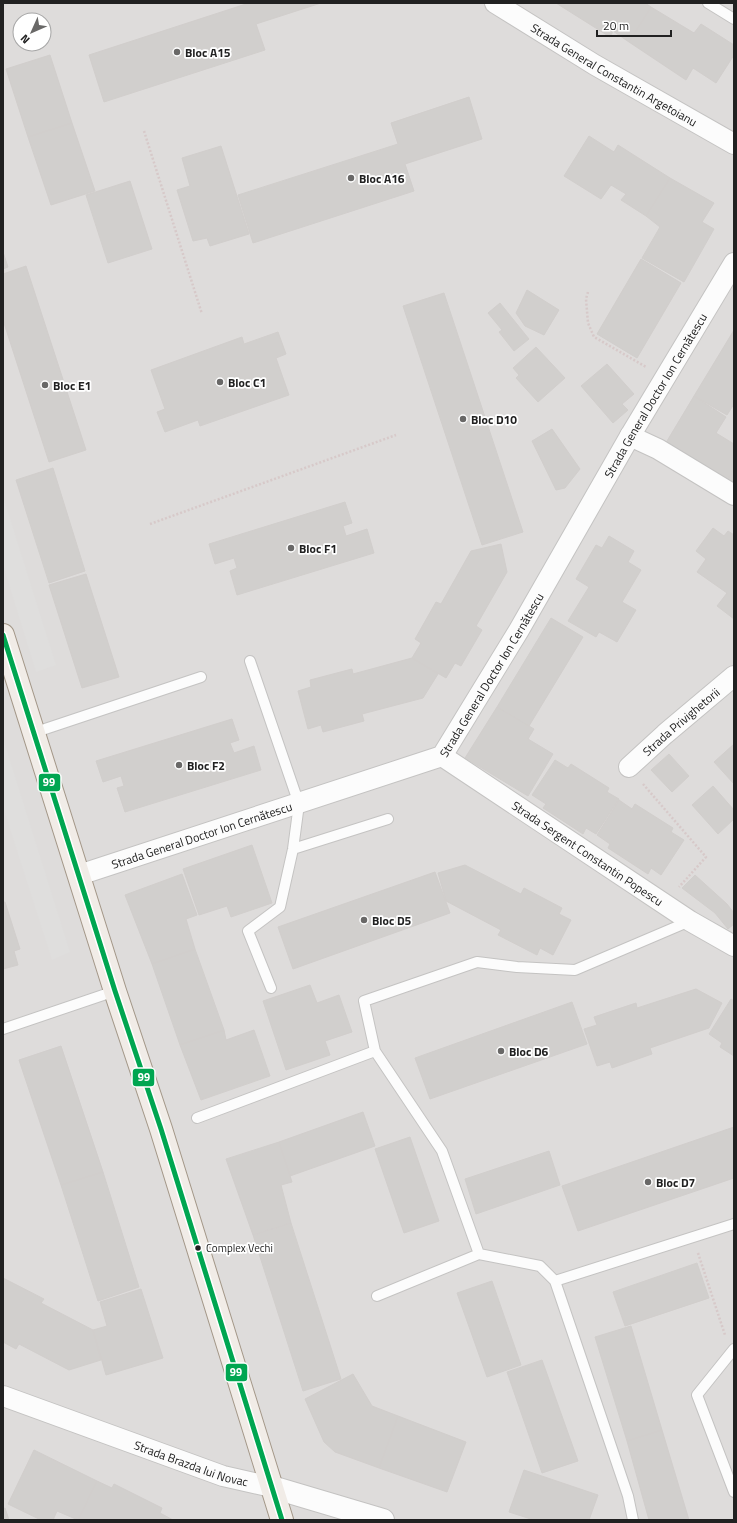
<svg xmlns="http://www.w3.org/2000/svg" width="737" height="1523" font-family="'Titillium Web',sans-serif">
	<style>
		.residential { fill: #dedcdb; fill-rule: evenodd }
		.parking { fill: #dfdedd }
		.building { fill: #d1cfcd; stroke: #d1cecc }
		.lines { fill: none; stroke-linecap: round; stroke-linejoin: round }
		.service-casing { stroke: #c4c3c2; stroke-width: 12 }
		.minor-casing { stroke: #c4c3c2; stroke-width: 22 }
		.tertiary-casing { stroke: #c4c3c2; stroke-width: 24 }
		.primary-casing { stroke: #a39788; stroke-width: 24 }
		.path { stroke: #d7c9c9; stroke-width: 2.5; stroke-dasharray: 2 2; stroke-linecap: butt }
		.service { stroke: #fcfcfc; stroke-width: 10 }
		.minor { stroke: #fcfcfc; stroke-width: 20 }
		.tertiary { stroke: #fcfcfc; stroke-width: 22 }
		.primary { stroke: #f1ece7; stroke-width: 22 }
		.bus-1-casing { stroke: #fff; stroke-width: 8 }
		.bus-1 { stroke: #00a651; stroke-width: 5 }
		.poi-dot { fill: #696867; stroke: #fff; stroke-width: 1.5 }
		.bus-dot { fill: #212121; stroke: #fff; stroke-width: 1.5 }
		.labels { text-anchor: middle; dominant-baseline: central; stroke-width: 3.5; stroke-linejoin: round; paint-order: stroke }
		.bus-label { font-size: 11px; fill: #212121; stroke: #fff; text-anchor: start }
		.poi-label { font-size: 12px; font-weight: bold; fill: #212121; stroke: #fff; text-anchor: start }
		.street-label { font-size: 12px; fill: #212121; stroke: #fff }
		.line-badge { stroke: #fff; stroke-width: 1.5 }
		.badge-label { font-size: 11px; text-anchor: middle; font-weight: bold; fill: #fff }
	</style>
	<rect width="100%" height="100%" fill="#eeecea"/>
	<path class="residential" d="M3 3H734V1520H3ZM20 20H44V44H20Z"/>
	<path class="parking" d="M3 496 56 665 36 672 3 565Z
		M3 738 70 952 52 960 3 807Z"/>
	<path class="building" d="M249 3H321L256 24 265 50 104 102 89 55Z
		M556 3H645L651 7 629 42 613 31 610 37Z
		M651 7 694 33 701 24 734 45V55L716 83 693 68 686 80 629 42Z
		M50 55 72 123 28 137 6 69Z
		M469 97 482 139 405 164 414 191 253 243 238 195 398 144 391 123Z
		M72 123 95 191 51 205 28 137Z
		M589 136 614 152 618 145 670 178 646 216 621 200 626 194 611 185 601 199 564 176Z
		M221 146 249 234 210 246 207 238 193 241 177 190 190 186 182 158Z
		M670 178 714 203 702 222 714 229 684 282 642 258 660 227 646 216Z
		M130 181 152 249 108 263 86 195Z
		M3 252 8 267 3 269Z
		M641 259 681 283 637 358 597 334Z
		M26 266 86 450 49 462 3 320V274Z
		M527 290 559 310 544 335 525 326 516 313Z
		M444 293 523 532 482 545 403 306Z
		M500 303 529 339 514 351 499 332 502 330 488 313Z
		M734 330V404L727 415 694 396Z
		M278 332 286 354 276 358 289 395 200 426 198 420 165 432 157 412 165 409 151 370 242 337 244 344Z
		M536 347 565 378 538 402 516 378 519 375 513 368Z
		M607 364 634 394 622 404 628 410 613 423 581 386Z
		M694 396 726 417 716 433 734 444V468L726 483 664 446Z
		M552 429 580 469 565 488 556 490 532 441Z
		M53 468 85 571 49 583 16 480Z
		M734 468V488L726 483Z
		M345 502 352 523 343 526 346 536 367 529 374 553 237 595 230 571 237 568 234 558 215 564 209 544Z
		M713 528 724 536 728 531 734 535V619L717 606 727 593 697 572 706 559 696 551Z
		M609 536 634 551 628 562 641 570 622 602 636 610 617 642 599 632 596 637 568 621 589 587 576 579 596 545 602 548Z
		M501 544 507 572 476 626 482 630 461 666 455 663 446 678 412 658 421 643 415 639 436 602 441 604 471 551Z
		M86 574 119 677 82 688 49 585Z
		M551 618 583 637 529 726 497 707Z
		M412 658 438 674 423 698 362 714 364 721 323 732 321 725 308 729 298 691 311 687 310 680 352 669 353 674Z
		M497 707 534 729 528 739 553 754 528 796 465 758Z
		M232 719 239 740 230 743 234 753 254 746 261 770 125 812 117 788 124 786 121 776 103 782 96 761Z
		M734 744V784L714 762Z
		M669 754 689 776 672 792 651 770Z
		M555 760 568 768 571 764 609 788 607 792 619 799 596 834 586 828 583 834 543 808 546 804 532 795Z
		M713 786 734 810V819L718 834 692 805Z
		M619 800 632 809 635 804 673 828 671 832 684 840 661 875 651 868 648 874 608 848 610 844 597 835Z
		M252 845 272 903 231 917 227 906 199 915 183 869Z
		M465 865 521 894 524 888 562 908 559 914 571 920 553 955 540 948 537 955 498 935 501 930 446 901 438 873Z
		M435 872 450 913 293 969 278 927Z
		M182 874 197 915 186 919 195 949 152 964 125 895Z
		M695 875 727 904 734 913V924L728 929 715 913 682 888Z
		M3 902H5L20 949 14 951 18 965 3 969Z
		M195 949 224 1030 180 1045 152 964Z
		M310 985 317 1003 339 995 352 1032 325 1041 330 1055 286 1070 263 1001Z
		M696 989 722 1003 709 1028 650 1048 652 1054 612 1068 610 1062 597 1066 584 1029 597 1025 594 1017 636 1003 637 1008Z
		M731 999 734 1001V1056L720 1047 722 1043 709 1034Z
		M572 1002 587 1044 430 1099 415 1058Z
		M224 1030 226 1040 254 1030 270 1076 201 1100 180 1045Z
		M61 1046 103 1172 61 1185 19 1060Z
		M363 1112 375 1146 290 1176 279 1142Z
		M734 1127V1178L578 1231 562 1186Z
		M410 1137 439 1221 404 1233 375 1149Z
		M279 1142 292 1182 281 1185 291 1223 253 1235 226 1159Z
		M549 1151 560 1185 476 1214 465 1179Z
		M103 1172 139 1287 98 1301 61 1185Z
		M291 1223 341 1379 303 1391 253 1235Z
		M697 1263 709 1298 625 1326 613 1292Z
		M3 1278 44 1299 41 1303 93 1330 101 1360 69 1370 19 1344 16 1349 3 1342Z
		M492 1281 521 1365 487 1377 457 1293Z
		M141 1289 163 1358 106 1375 93 1330 107 1326 100 1302Z
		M631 1326 662 1430 627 1441 595 1337Z
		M542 1360 578 1461 542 1473 507 1372Z
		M353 1374 372 1406 398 1416 379 1468 335 1452 324 1442 305 1399Z
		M398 1416 466 1442 447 1492 379 1468Z
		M662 1430 689 1520H649L627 1441Z
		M34 1450 97 1481 78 1520 57 1511 53 1520H41L8 1504Z
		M524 1470 598 1495 589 1520H534L509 1512Z
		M97 1481 112 1488 114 1484 162 1508 160 1513 173 1520H78Z
		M5 1508 9 1520H3V1509Z"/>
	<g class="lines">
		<g class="service-casing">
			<path id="service" d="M708 3 734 19
				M250 661 299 804 293 849 280 907 248 931 271 988
				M33 733 201 677
				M293 849 388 819
				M3 1029 115 991
				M375 1051 442 1151 479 1254 540 1266 555 1281 628 1496 633 1520
				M197 1118 375 1051 364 1001 477 962 517 967 575 970 690 921
				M555 1281 734 1224
				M377 1296 479 1254
				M734 1349 697 1395 734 1492"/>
		</g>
		<g class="minor-casing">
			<g id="minor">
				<path id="s1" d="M495 3 595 65 734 144"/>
				<path d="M630 436 658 449 734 495"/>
				<path id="s2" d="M442 756 690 921 734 946"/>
				<path id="s3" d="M629 767 665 734 734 676"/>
				<path id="s4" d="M79 875 442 756 519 630 630 436 734 263"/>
				<path id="s5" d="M3 1396 223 1476 272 1487"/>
			</g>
		</g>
		<g class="tertiary-casing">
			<path id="tertiary" d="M272 1487 383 1520"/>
		</g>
		<g class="primary-casing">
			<path id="primary" d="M3 635 115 991 161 1129 282 1520"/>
		</g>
		<path class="path" d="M144 131 202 314
			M588 292 586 299 588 323 594 337 646 367
			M150 524 396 435
			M643 784 706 857 679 887
			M698 1253 725 1335"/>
		<use href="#service" class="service"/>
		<use href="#minor" class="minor"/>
		<use href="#tertiary" class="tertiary"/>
		<use href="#primary" class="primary"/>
		<g class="bus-1-casing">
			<path id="bus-1" d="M3 635 115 991 161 1129 282 1520"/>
		</g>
		<use href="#bus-1" class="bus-1"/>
	</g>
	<g class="poi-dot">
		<circle cx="177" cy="52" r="4"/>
		<circle cx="351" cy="178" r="4"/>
		<circle cx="220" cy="382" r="4"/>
		<circle cx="45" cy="385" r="4"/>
		<circle cx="463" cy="419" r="4"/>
		<circle cx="291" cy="548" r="4"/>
		<circle cx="179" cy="765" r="4"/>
		<circle cx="364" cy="920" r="4"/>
		<circle cx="501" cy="1051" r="4"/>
		<circle cx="648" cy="1182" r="4"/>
	</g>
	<circle class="bus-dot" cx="198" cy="1248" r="3.5"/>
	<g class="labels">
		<g class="bus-label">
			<text x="206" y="1248">Complex Vechi</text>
		</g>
		<g class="poi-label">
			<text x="185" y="52">Bloc A15</text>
			<text x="359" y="178">Bloc A16</text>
			<text x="228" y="382">Bloc C1</text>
			<text x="53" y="385">Bloc E1</text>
			<text x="471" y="419">Bloc D10</text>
			<text x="299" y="548">Bloc F1</text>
			<text x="187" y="765">Bloc F2</text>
			<text x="372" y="920">Bloc D5</text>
			<text x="509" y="1051">Bloc D6</text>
			<text x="656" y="1182">Bloc D7</text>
		</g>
		<g class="street-label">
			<text stroke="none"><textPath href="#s1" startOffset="139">Strada General Constantin Argetoianu</textPath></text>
			<text stroke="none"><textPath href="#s4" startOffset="801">Strada General Doctor Ion Cernătescu</textPath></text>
			<text stroke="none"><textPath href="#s4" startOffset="477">Strada General Doctor Ion Cernătescu</textPath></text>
			<text stroke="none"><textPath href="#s3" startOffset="69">Strada Privighetorii</textPath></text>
			<text stroke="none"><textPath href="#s4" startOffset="129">Strada General Doctor Ion Cernătescu</textPath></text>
			<text stroke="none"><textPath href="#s2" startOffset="175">Strada Sergent Constantin Popescu</textPath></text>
			<text stroke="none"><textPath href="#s5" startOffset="200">Strada Brazda lui Novac</textPath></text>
		</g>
	</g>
	<g class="line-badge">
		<rect x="38" y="773" width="23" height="19" rx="4" fill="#00a651"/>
		<rect x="132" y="1068" width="23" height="19" rx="4" fill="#00a651"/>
		<rect x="225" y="1363" width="23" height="19" rx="4" fill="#00a651"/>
	</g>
	<g class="badge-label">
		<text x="49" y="786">99</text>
		<text x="144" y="1081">99</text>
		<text x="236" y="1376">99</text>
	</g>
	<rect width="737" height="1523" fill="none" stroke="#212121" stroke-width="8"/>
	<g transform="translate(32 32) rotate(225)"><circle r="19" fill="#ffffff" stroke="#a6a6a6"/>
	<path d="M0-3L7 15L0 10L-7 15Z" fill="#696867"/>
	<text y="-6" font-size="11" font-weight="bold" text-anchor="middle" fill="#212121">N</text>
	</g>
	<path d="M597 30v6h74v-6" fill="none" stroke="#212121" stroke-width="2"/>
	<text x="603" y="30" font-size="12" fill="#212121" stroke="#ffffff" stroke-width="3" paint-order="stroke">20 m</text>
</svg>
